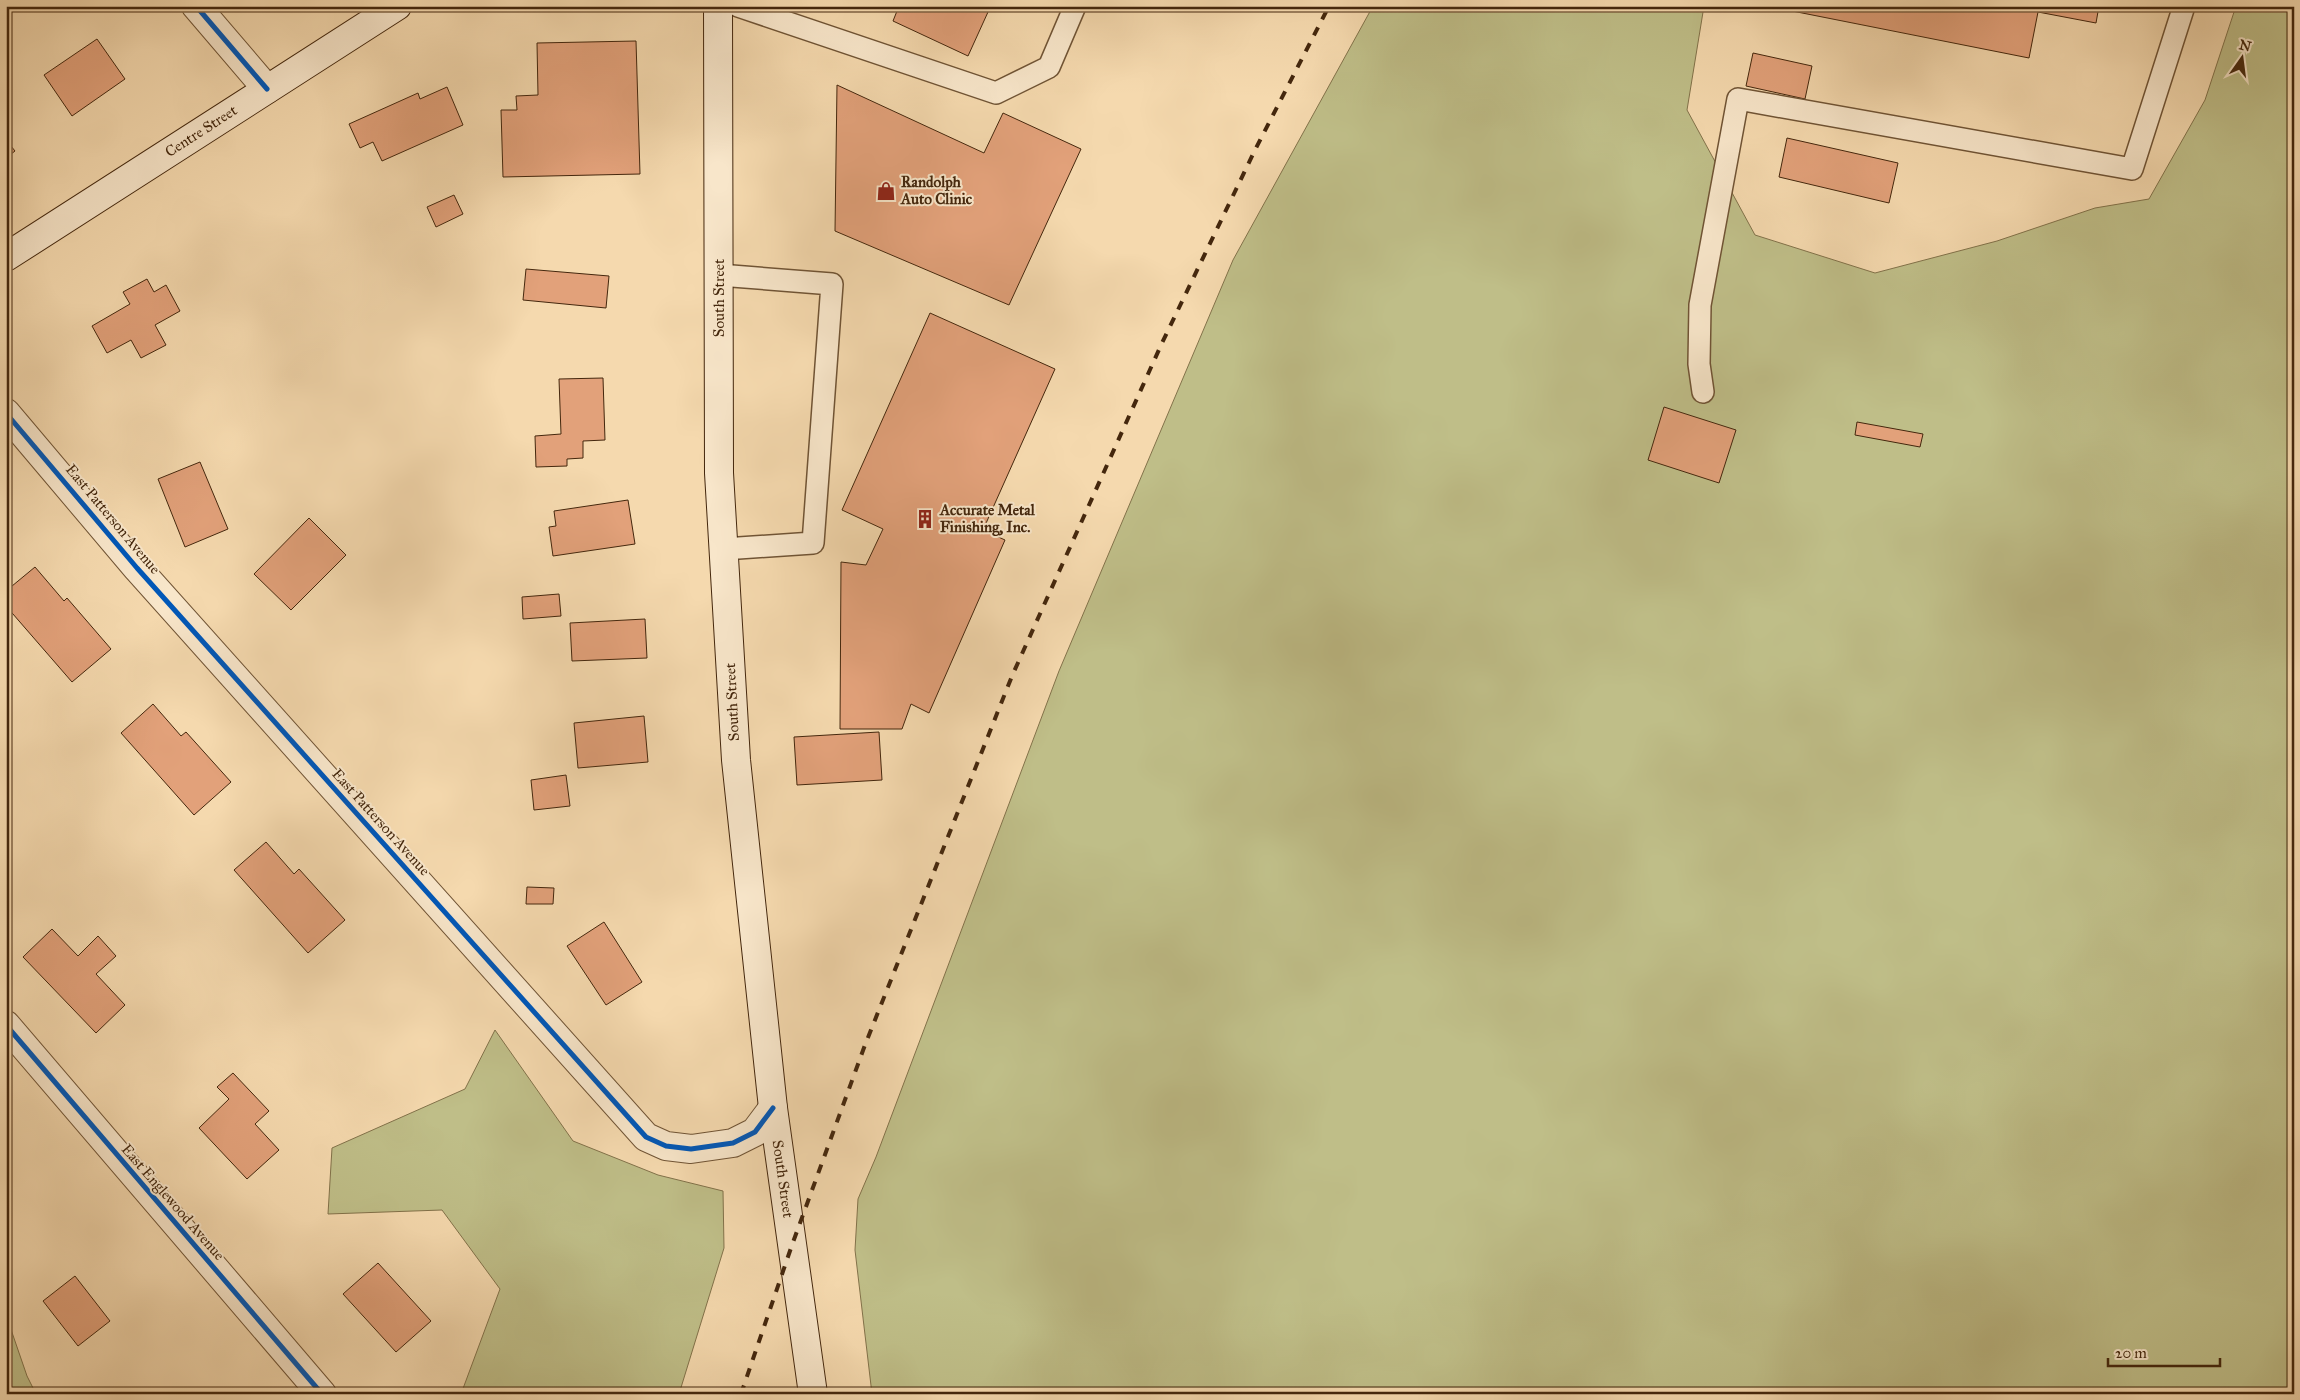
<svg xmlns="http://www.w3.org/2000/svg" width="2300" height="1400" font-family="'IM FELL Great Primer',serif">
	<style>
		.green { fill: #bfbe88; stroke: #82724a }
		.building { fill: #e2a17a; stroke: #44270d }
		.lines { fill: none; stroke-linecap: round; stroke-linejoin: round }
		.lane-casing { stroke: #705435; stroke-width: 24 }
		.street-casing { stroke: #705435; stroke-width: 30 }
		.secondary-casing { stroke: #44270d; stroke-width: 30 }
		.lane { stroke: #f8e6ca; stroke-width: 21 }
		.street { stroke: #f8e6ca; stroke-width: 28 }
		.secondary { stroke: #f8e6ca; stroke-width: 28 }
		.rail { stroke: #44270d; stroke-width: 4; stroke-dasharray: 9 9; stroke-linecap: butt }
		.cycleway-casing { stroke: #f8e6ca; stroke-width: 8 }
		.cycleway { stroke: #0057b8; stroke-width: 5 }
		.labels { text-anchor: middle; dominant-baseline: central; stroke-width: 4; stroke-linejoin: round; paint-order: stroke }
		.street-label { font-size: 15px; fill: #44270d; stroke: #f8e6ca }
		.poi-label { font-size: 15px; font-weight: bold; fill: #44270d; stroke: #f8e6ca; text-anchor: start }
	</style>
	<rect width="100%" height="100%" fill="#f5d9ae"/>
	<filter id="stains"><feTurbulence type="fractalNoise" baseFrequency=".004" numOctaves="4"/><feColorMatrix values="0 0 0 0 .2 0 0 0 0 .09 0 0 0 0 .02 0 0 0 .5 -.17"/></filter>
	<radialGradient id="worn" r=".72"><stop offset=".6" stop-color="#630" stop-opacity="0"/><stop offset="1" stop-color="#630" stop-opacity=".3"/></radialGradient>
	<path class="green" d="M1373 6H1704L1687 110 1755 235 1875 273 1997 241 2095 208 2149 199 2205 100 2236 6H2294V1394H872L855 1250 858 1199 876 1157 1059 671 1233 260Z
		M495 1030 573 1141 658 1175 723 1191 724 1248 679 1394H461L500 1289 442 1210 328 1214 332 1148 465 1089Z
		M6 1315 27 1376 36 1394H6Z"/>
	<path class="building" d="M899 6H976L988 12 968 56 893 21Z
		M1767 6H2099L2096 23 2038 12 2029 58Z
		M97 39 125 79 72 116 44 75Z
		M636 41 640 174 503 177 501 110H517L516 96 538 95 537 43Z
		M1753 53 1812 66 1805 99 1746 86Z
		M837 85 984 153 1003 113 1081 149 1009 305 835 231Z
		M447 87 463 125 382 161 373 142 360 148 349 124 418 93 420 99Z
		M1787 138 1898 163 1889 203 1779 177Z
		M6 140 15 151 6 158Z
		M454 195 463 214 436 227 427 207Z
		M526 269 609 276 606 308 523 300Z
		M147 279 154 292 166 285 180 311 155 325 166 345 141 358 131 340 107 353 92 326 130 304 123 292Z
		M930 313 1055 369 983 530 1005 540 929 713 911 704 902 729H840L841 562 866 565 883 529 842 510Z
		M603 378 605 440 583 441V458L567 459V466L536 467 535 436 561 434 559 379Z
		M1664 407 1736 430 1719 483 1648 460Z
		M1857 422 1923 434 1920 447 1855 435Z
		M200 462 228 529 185 547 158 479Z
		M628 500 635 544 553 556 549 527 556 526 554 511Z
		M309 518 346 555 291 610 254 574Z
		M35 567 64 601 67 598 111 649 72 682 6 606V591Z
		M559 594 561 616 523 619 522 597Z
		M645 619 647 658 572 661 570 623Z
		M153 704 181 736 186 732 231 782 194 815 121 733Z
		M644 716 648 762 578 768 574 723Z
		M879 732 882 780 797 785 794 737Z
		M566 775 570 806 534 810 531 780Z
		M266 842 294 874 299 869 345 920 308 953 234 870Z
		M527 887 554 888 553 904H526Z
		M604 922 642 982 606 1005 567 946Z
		M52 929 78 956 98 936 116 956 96 974 125 1005 96 1033 23 957Z
		M233 1073 269 1111 255 1124 279 1150 247 1179 199 1128 229 1099 217 1087Z
		M378 1263 431 1321 396 1352 343 1294Z
		M75 1276 110 1321 78 1346 43 1301Z"/>
	<g class="lines">
		<g class="lane-casing">
			<path id="lane" d="M738 6 996 93 1049 67 1075 6
				M719 275 832 284 813 543 724 549
				M1703 392 1699 364 1700 305 1738 99 2132 169 2184 6"/>
		</g>
		<g class="street-casing">
			<path id="street" d="M196 6 267 89
				M6 413 137 568 646 1137 666 1146 691 1149 733 1143 755 1132 773 1108
				M6 1025 322 1394"/>
		</g>
		<g class="secondary-casing">
			<path id="secondary" d="M718 6 719 473 736 760 773 1108 813 1394
				M6 257 397 6"/>
		</g>
		<use href="#lane" class="lane"/>
		<use href="#street" class="street"/>
		<use href="#secondary" class="secondary"/>
		<path class="rail" d="M741 1394 792 1245 865 1045 1012 676 1162 343 1255 150 1329 6"/>
		<g class="cycleway-casing">
			<path id="cycleway" d="M196 6 267 89
				M6 413 137 568 646 1137 666 1146 691 1149 733 1143 755 1132 773 1108
				M6 1025 322 1394"/>
		</g>
		<use href="#cycleway" class="cycleway"/>
	</g>
	<defs>
		<g id="shop-bare" transform="scale(1.5)"><path d="M-5-2.5h2.3a2.7 3.5 0 0 1 5.4 0H5L5.5 6h-11ZM-1.5-2.5h3a1.5 2.3 0 0 0-3 0Z" fill="#8f2418" stroke="#f8e6ca" stroke-width="2.5" paint-order="stroke"/></g>
		<g id="building-bare" transform="scale(1.5)"><path d="M-4-6H4V6H1V3H-1V6H-4ZM-2.5-4.3h1.7v1.8h-1.7ZM.8-4.3h1.7v1.8H.8ZM-2.5-1h1.7V.8h-1.7ZM.8-1h1.7V.8H.8Z" fill="#8f2418" stroke="#f8e6ca" stroke-width="2.5" paint-order="stroke"/></g>
	</defs>
	<g fill-rule="evenodd">
		<use href="#shop-bare" x="886" y="191"/>
		<use href="#building-bare" x="925" y="519"/>
	</g>
	<g class="labels">
		<g class="street-label">
			<text transform="translate(201 131) rotate(-33)">Centre Street</text>
			<text transform="translate(719 298) rotate(-90)">South Street</text>
			<text transform="translate(113 519) rotate(50)">East Patterson Avenue</text>
			<text transform="translate(732 702) rotate(-93)">South Street</text>
			<text transform="translate(381 822) rotate(48)">East Patterson Avenue</text>
			<text transform="translate(783 1179) rotate(82)">South Street</text>
			<text transform="translate(173 1202) rotate(49)">East Englewood Avenue</text>
		</g>
		<g class="poi-label">
			<text x="901" y="182">Randolph<tspan x="901" dy="17">Auto Clinic</tspan></text>
			<text x="940" y="510">Accurate Metal<tspan x="940" dy="17">Finishing, Inc.</tspan></text>
		</g>
	</g>
	<rect width="2300" height="1400" fill="none" stroke="#f5d9ae" stroke-width="25"/>
	<rect x="8" y="8" width="2285" height="1385" fill="none" stroke="#44270d" stroke-width="2.5"/>
	<rect x="12" y="12" width="2275" height="1375" fill="none" stroke="#44270d"/>
	<g transform="translate(2242 58) rotate(14)" stroke="#f8e6ca" stroke-width="4" paint-order="stroke">
	<path d="M0-4L9 19L0 12L-9 19Z" fill="#44270d"/>
	<text y="-8" font-size="14" font-weight="bold" text-anchor="middle" fill="#44270d">N</text>
	</g>
	<path d="M2108 1358v8h112v-8" fill="none" stroke="#44270d" stroke-width="2.5"/>
	<text x="2115" y="1358" font-size="15" fill="#44270d" stroke="#f8e6ca" stroke-width="4" paint-order="stroke">20 m</text>
	<rect width="100%" height="100%" filter="url(#stains)"/>
	<rect width="100%" height="100%" fill="url(#worn)"/>
</svg>
